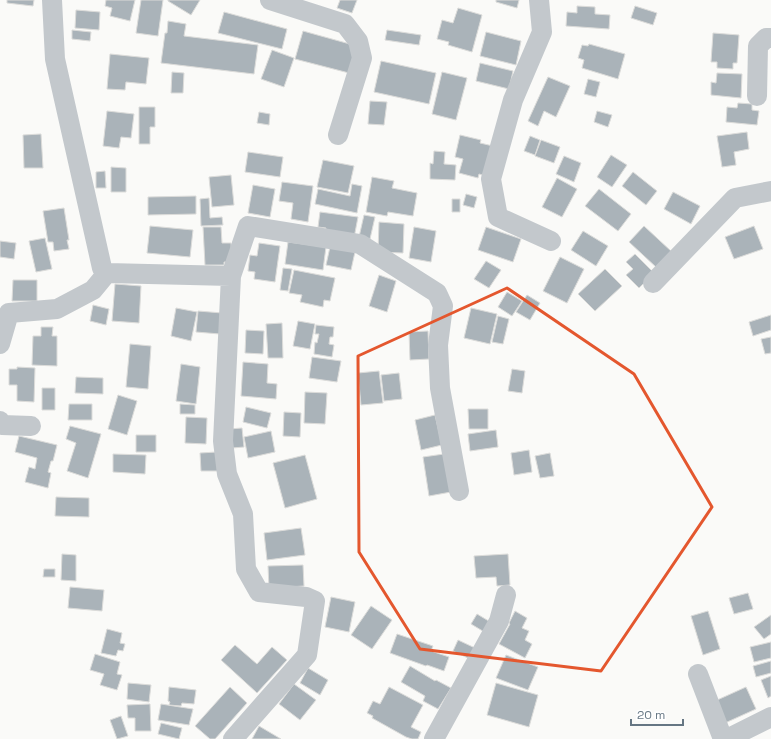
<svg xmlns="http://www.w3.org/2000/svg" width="771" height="739" font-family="'Space Grotesk',sans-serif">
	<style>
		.building { fill: #aab3b9; stroke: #dcdcda }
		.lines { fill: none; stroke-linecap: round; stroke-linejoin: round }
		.minor { stroke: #c3c8cc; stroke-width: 20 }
		.marked { fill: none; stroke: #e4572e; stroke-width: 3; stroke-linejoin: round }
	</style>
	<rect width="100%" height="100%" fill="#fafaf8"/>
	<path class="building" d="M7 0H34L33 6 7 3Z
		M106 0H135L130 21 110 16 112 8 105 6Z
		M141 0H163L158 36 136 33Z
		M168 0H200L191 15 168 1Z
		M340 0H357L352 13 337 8Z
		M496 0H519L517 8 496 2Z
		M577 6 595 7V14L610 15 609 29 566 26 567 12 577 13Z
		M635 6 657 13 653 25 631 18Z
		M458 8 482 15 472 52 448 45 449 42 437 39 442 20 453 23Z
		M76 10 100 12 99 30 75 28Z
		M224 12 287 29 282 49 218 33Z
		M168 21 186 24 184 36 258 45 254 74 161 63 165 33H167Z
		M72 30 91 32 90 41 72 39Z
		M387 30 421 35 419 45 385 40Z
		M303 31 357 46 349 73 295 59Z
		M486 32 521 41 516 65 480 56Z
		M713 33 739 35 737 63H733V69L717 68V62H711Z
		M589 44 625 54 618 79 582 68 584 60 578 58 582 45 588 46Z
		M272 50 294 58 284 87 261 79Z
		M110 54 149 58 146 84 126 82 125 90 107 89Z
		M381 61 436 73 429 104 374 92Z
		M480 63 513 71 509 89 476 81Z
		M172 72 184 73 183 93H171Z
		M442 72 467 78 456 120 432 114Z
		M717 73 742 74 741 98 711 95V82L716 83Z
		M548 77 570 86 556 117 544 111 538 126 528 121Z
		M588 79 600 82 596 97 584 94Z
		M370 101 387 102 384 125 368 124Z
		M738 103 752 104V110L759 111 757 125 726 122 727 107 737 108Z
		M139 107H155V127H150V144H139Z
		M107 111 134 114 131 138 121 137 119 148 103 146Z
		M597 111 612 115 608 127 594 122Z
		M259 112 270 114 269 125 257 123Z
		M747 132 749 149 734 152 736 165 722 167 717 136Z
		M41 134 43 168H24L23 135Z
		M460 135 481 140 480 143 493 146 486 176 479 174 478 178 459 173 463 159 455 157Z
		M530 136 540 140 535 155 524 151Z
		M541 140 560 147 554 163 535 156Z
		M434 151 445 152 444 164 456 165 455 180 430 179V163L433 164Z
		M248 152 283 157 280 177 245 172Z
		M611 155 627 165 612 187 597 177Z
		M564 156 581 163 574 182 556 174Z
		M323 160 354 166 348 193 317 187Z
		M111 167 126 168V192H111Z
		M105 171 106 188H96V172Z
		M633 172 657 191 646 205 622 186Z
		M231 175 234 205 212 207 209 177Z
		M372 177 394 181 392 188 417 193 413 216 388 212 387 216 366 212Z
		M557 178 577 189 562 217 542 207Z
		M282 182 313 186 308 222 291 219 293 203 279 201Z
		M352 184 362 186 357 213 315 204 318 189 350 196Z
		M253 185 275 189 270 217 248 213Z
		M599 189 631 214 618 231 585 206Z
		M673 192 700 206 691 224 664 209Z
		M466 194 477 197 474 208 463 205Z
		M196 196V214L148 215V197Z
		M209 198 210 218 222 217 223 225 201 226 200 199Z
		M452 199H460V212H452Z
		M64 208 69 240H67L69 249 54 251 53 242H48L43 211Z
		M320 212 358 217 354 238 325 234 326 228 318 227Z
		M364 215 375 217 370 239 359 237Z
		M379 222 404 224 403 253 378 252Z
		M150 226 193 230 190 257 147 253Z
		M644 226 672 252 657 268 629 242Z
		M754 226 763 249 734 259 725 237Z
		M203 227H221L222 243H231L232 262H224V265H205Z
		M414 227 436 231 431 262 409 258Z
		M486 227 521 239 513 262 478 250Z
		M583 231 608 246 596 266 571 250Z
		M45 238 52 269 36 272 29 241Z
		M0 241 16 243 14 259 0 257Z
		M288 242 326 247 323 270 285 264Z
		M259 243 280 246 275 282 254 279 255 272 248 271 250 255 257 256Z
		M330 247 355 252 351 270 326 265Z
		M635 254 654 273 639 288 626 275 633 269 626 262Z
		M560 257 584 269 567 303 543 291Z
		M486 261 501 270 489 288 474 279Z
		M283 268 292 269 288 291 280 290Z
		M605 269 622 286 595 311 578 294Z
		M294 270 335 278 330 301 324 300 323 307 300 302 302 295 289 293Z
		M379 275 396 281 387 312 369 306Z
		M13 280H37V301H12Z
		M115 284 141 286 139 323 112 321Z
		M507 292 522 301 512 316 498 307Z
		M527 295 540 303 530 320 516 312Z
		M93 305 109 309 106 325 90 321Z
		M176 308 197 312 191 341 171 336Z
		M471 308 497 314 490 344 464 338Z
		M198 311 222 313 220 334 196 332Z
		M771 315V330L753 336 749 322Z
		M498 316 509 319 503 344 492 342Z
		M298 321 315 324 310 349 293 346Z
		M282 323 283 358H268L266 324Z
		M316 325 334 327 333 337H330L329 344 334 345 332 357 314 354 315 342 317 343 319 334H315Z
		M41 327H53L52 336H57V366L32 365 33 336H41Z
		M246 330 264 331 263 354 245 353Z
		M428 331 429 359 410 360 409 332Z
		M771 337V353L765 354 761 339Z
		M130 344 151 346 148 389 126 387Z
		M312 357 341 361 337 382 309 378Z
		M243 362 268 364 267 383 277 384 276 399 241 396Z
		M181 364 200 367 196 404 176 401Z
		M17 367 35 368 34 402 17 401V385H9V369H17Z
		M512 369 525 371 522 393 508 391Z
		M379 371 383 403 361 405 358 373Z
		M399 373 402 399 384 401 381 375Z
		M76 377 103 378V394L75 393Z
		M42 388H55V410H42Z
		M305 392 327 393 325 424 304 423Z
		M118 395 137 401 127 435 108 429Z
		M69 404H92V420H68Z
		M180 404 195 405V414H180Z
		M246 407 271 413 267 428 243 422Z
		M468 409H488V429H469Z
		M284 412 301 413 300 437 283 436Z
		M435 415 442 445 421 450 415 420Z
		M186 417 207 418 206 444 185 443Z
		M70 426 101 434 88 478 67 471 76 443 66 439Z
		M242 428 244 447 232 448 229 429Z
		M496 430 498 447 470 451 468 434Z
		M271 431 275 452 248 458 244 437Z
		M136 435H156V452H136Z
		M19 436 57 445 53 461H51L48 472 51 473 48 488 25 482 29 467 35 469 37 458 15 452Z
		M529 450 532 472 514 475 511 453Z
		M217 452 218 471H201L200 453Z
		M550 453 554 476 540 478 535 456Z
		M113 454 146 455 145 474 113 472Z
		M444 454 451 492 429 496 423 457Z
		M305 455 317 499 285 508 273 463Z
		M56 497 89 498V517L55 516Z
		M301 528 305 555 267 560 264 533Z
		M62 554 76 555V581L61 580Z
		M508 554 510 585 497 586 496 577 476 578 474 556Z
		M303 565 304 586 269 588 268 566Z
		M44 569H55V577H43Z
		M70 587 104 590 102 611 68 608Z
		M748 593 753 609 734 614 729 598Z
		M331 597 355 602 349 632 325 627Z
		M371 606 392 620 372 649 351 635Z
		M515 611 527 618 522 628 529 631 525 640 532 644 525 658 499 644 510 624 509 623Z
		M708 611 720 649 703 655 691 616Z
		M477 614 492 623 486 633 471 624Z
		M771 615V634L764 639 754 627Z
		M107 629 122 633 120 643 125 644 123 651 118 650 116 656 101 653Z
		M397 634 433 646 431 651 449 657 444 671 427 665 426 666 390 653Z
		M458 640 475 648 470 659 453 651Z
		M771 642V658L754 662 750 647Z
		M235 645 257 664 272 647 287 660 257 693 221 660Z
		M95 654 120 662 117 674 122 675 117 690 100 685 104 674 90 670Z
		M506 655 538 667 528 690 496 678Z
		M771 661V673L756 677 753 666Z
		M410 666 435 681 436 680 451 688 438 709 423 701 425 696 401 682Z
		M308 668 328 680 320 695 300 683Z
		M771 676V696L768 698 761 680Z
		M128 683 151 685 149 702 127 699Z
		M496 683 538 695 529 727 487 715Z
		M294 684 316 700 300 720 279 704Z
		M169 687 196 690 194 704 182 703 181 706 169 705 170 702 168 701Z
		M230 687 247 703 215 739H210L195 726Z
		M389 687 423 705 411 727 421 732 418 739H412L406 737 372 718 373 716 367 713 373 701 380 704Z
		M746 687 756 709 725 723 715 701Z
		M150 704 151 731H135V718H128L127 705Z
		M161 704 193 709 189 725 158 720Z
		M121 716 128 736 117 739 110 720Z
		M161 723 182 728 179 739 158 734Z
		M259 726 281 739H252Z"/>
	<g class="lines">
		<path class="minor" d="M52 0 55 59 102 268 107 273 231 276 223 441 227 474 243 514 246 569 259 592 306 597 315 601 307 655 233 739
			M270 0 345 24 358 41 362 58 338 135
			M539 0 542 32 513 100 491 179 498 217 551 241
			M757 96 758 46 766 38H771
			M231 276 248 226 360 244 437 293 443 306 438 345 440 388 459 491
			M653 283 735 198 771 191
			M0 344 9 313 57 309 93 290 107 273
			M0 421 2 425 31 426
			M698 674 723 739
			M434 739 499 621 506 595
			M727 739 771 717"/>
	</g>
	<path class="marked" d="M507 288 634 374 712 507 601 671 420 649 359 552 358 356Z"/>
	<path d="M631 719v6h52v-6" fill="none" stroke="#657683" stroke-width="2"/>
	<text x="637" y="719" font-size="12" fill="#657683" stroke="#ffffff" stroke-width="3" paint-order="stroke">20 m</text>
</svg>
